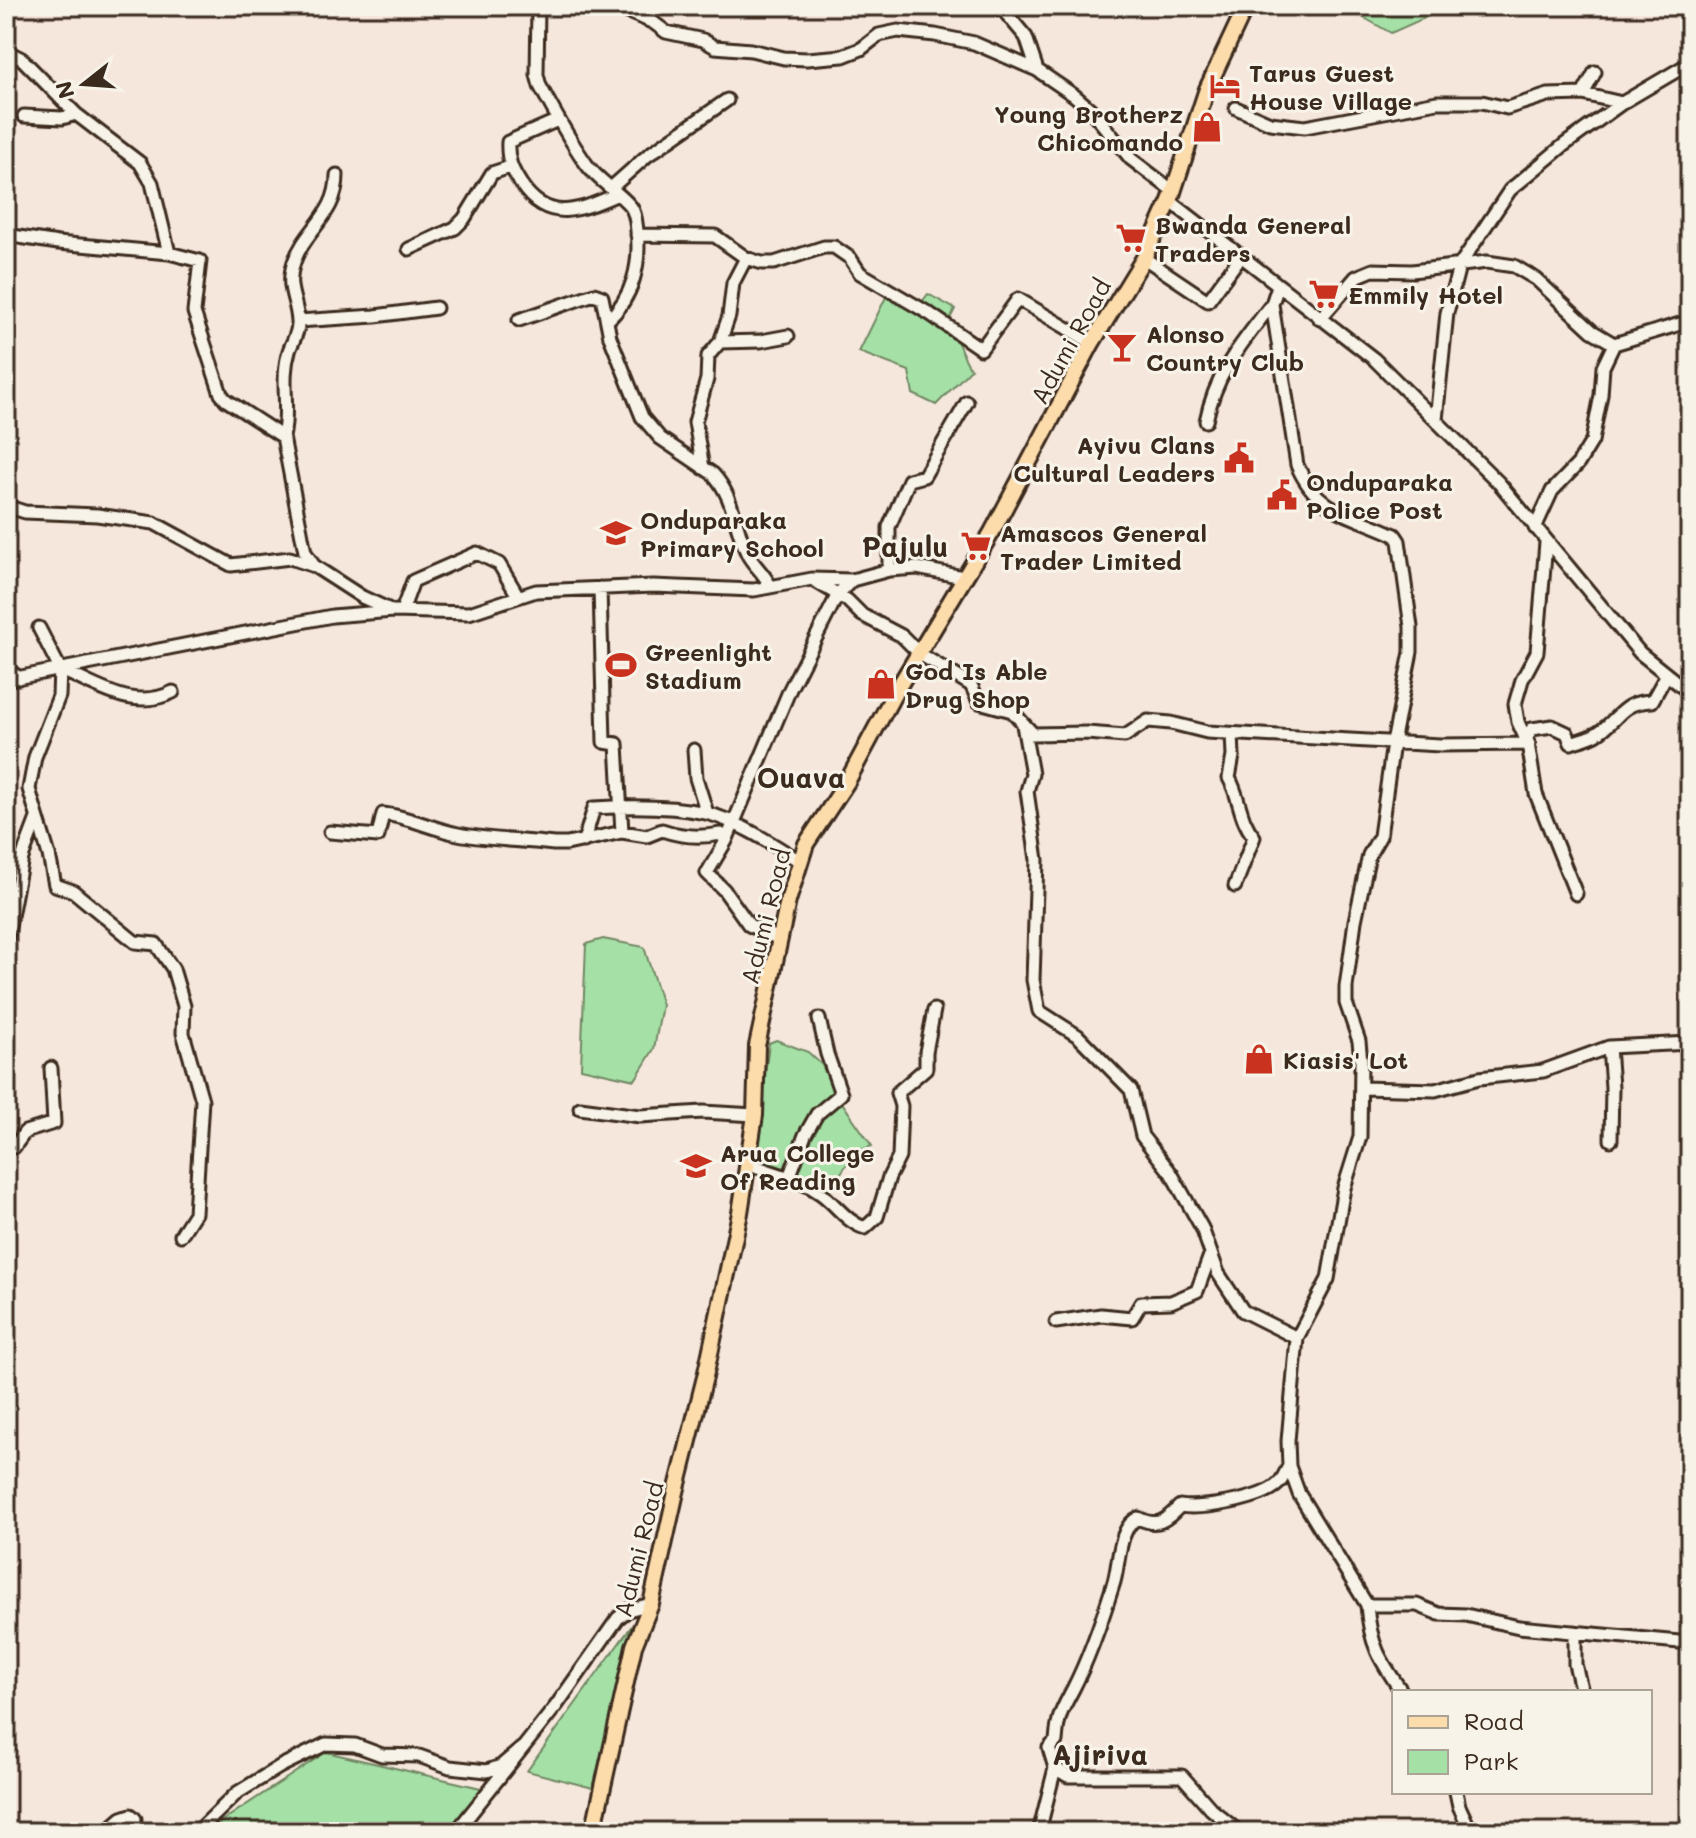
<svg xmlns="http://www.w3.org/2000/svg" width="1696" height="1838" font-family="Mali,sans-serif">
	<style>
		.green { fill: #a5e1a7; stroke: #708662; stroke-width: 2 }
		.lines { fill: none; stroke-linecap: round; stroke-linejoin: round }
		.minor-casing { stroke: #3b2a1e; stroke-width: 17 }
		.major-casing { stroke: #3b2a1e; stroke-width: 20 }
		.minor { stroke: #f7f3e8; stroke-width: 11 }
		.major { stroke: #fddcac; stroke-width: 14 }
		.labels { text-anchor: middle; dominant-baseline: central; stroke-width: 6; stroke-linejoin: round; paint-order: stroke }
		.poi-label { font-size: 24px; font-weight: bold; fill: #3b2a1e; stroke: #f7f3e8; text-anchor: start }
		.street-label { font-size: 24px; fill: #3b2a1e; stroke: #f7f3e8 }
		.quarter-label { font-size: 28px; font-weight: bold; fill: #3b2a1e; stroke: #f7f3e8 }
	</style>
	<rect width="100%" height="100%" fill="#f6e7dd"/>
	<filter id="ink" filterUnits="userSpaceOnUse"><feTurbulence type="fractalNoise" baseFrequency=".0125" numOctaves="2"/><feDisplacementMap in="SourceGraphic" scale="16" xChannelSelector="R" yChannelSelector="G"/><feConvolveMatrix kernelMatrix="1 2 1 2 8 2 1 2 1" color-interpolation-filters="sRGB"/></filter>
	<g filter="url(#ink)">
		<path class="green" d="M1433 6 1429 16 1391 33 1345 7Z
			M928 294 955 309 948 323C958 338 960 353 971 369L936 405 913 394 909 371 859 352 886 297 915 311Z
			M603 939 644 947 662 1005 654 1049 635 1080 581 1068 586 944Z
			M776 1040 808 1052 822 1065 834 1091 872 1146 855 1152 827 1194 774 1175 754 1159 769 1043Z
			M633 1624 593 1788 527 1771Z
			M326 1752 485 1789 458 1832H222L219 1823Z"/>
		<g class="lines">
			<g class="minor-casing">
				<path id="minor" d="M538 6 537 75 540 86C555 113 569 140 587 165 599 182 618 191 631 207 636 214 636 223 637 231 641 264 633 297 608 320
					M614 6 654 23 666 32 703 40 715 47 751 50 784 58 807 59 843 56 861 49 879 35 898 31 935 35 974 43 1037 70 1075 96 1090 109 1131 159 1173 191
					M1000 6 1026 37 1037 70
					M6 26 7 6
					M6 51 22 59 76 114 140 163 152 183 169 253
					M1583 94 1595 72
					M1236 108 1270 123 1305 127 1437 102H1482L1507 108 1548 95 1583 94 1622 103
					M24 116 62 118 76 114
					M558 120 508 142C507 160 512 170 521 184 548 225 581 210 618 194
					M612 187 648 155 727 100
					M1170 201 1374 359 1499 483 1640 653 1690 693
					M6 235 58 243 169 253 200 261 194 312 221 394 226 400 283 437
					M637 235 715 236 746 258 762 263H774L824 247H834L850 258 860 273 930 314 981 349 1018 299 1092 343
					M409 249 455 228 464 219 492 173 510 167
					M1144 258 1208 301 1241 256
					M1278 286 1272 304 1297 465C1318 514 1352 514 1395 535L1399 541 1411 627V652L1393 743 1380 836 1369 855 1355 921 1346 987V1003L1359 1041 1361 1061 1360 1137 1344 1188 1328 1279 1297 1338 1288 1441 1289 1466 1299 1494 1367 1605C1370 1645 1380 1660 1402 1692
					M1320 319 1356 277 1373 270 1412 271 1487 262 1514 266 1536 279 1592 331 1614 344 1690 321
					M519 320 594 294 602 297 610 337 642 417 660 438 713 474C735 498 734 527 748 555 754 566 765 574 770 586
					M298 321 375 316 436 308
					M720 342 761 341 788 336
					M1436 420 1447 313 1459 266 1510 190 1564 145 1622 103 1690 63
					M1206 421C1216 372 1242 343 1272 304
					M703 468 695 422 707 379 708 356 720 342 729 316 733 283 746 258
					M6 506 25 512 97 515 154 523 231 565 290 558 314 566 362 597 388 609
					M1535 528 1552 491 1578 464 1592 441 1601 395 1603 367 1614 344
					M314 566 305 552 283 437C290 408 280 380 289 351 292 342 299 332 298 322 297 298 285 289 294 262 306 228 337 215 337 175
					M889 570V527L909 480 924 476 967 402
					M815 581 847 600 862 615 902 636 920 654 971 685 979 702 1012 711 1033 734 1087 733 1125 736 1148 721 1171 723 1207 732 1440 745 1529 744
					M600 588 604 742 617 744 622 832
					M402 611 413 581 477 553 499 564 518 596
					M39 628 60 669 59 696 35 757 29 789 49 855 55 885 73 891 135 942 156 944 173 969 184 1006 183 1033 202 1100 195 1213 181 1235
					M6 668 19 678
					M61 670C97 685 133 712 173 692
					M6 680 332 616 393 611 469 613 536 591 653 586 754 590 812 579 852 580 889 570 917 568 963 577
					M1023 725 1032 774 1027 791 1037 860 1033 980 1039 1011 1078 1036 1131 1090 1142 1136 1171 1173 1202 1228 1218 1273 1243 1311 1297 1338
					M1232 734 1233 756 1229 778C1240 797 1239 819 1254 837L1235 886
					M1528 744 1518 722 1515 704 1522 680 1537 652 1546 542
					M694 750 696 778 707 813
					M330 832 378 836 383 814C407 816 432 829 458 834 489 840 522 840 554 844H567L622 832 647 836 662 830C682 837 701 838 721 834L726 841 707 873 724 890 749 925 779 939
					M584 841 594 808C627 806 673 806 706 813 736 820 774 845 801 862
					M726 841 790 689 838 594 852 580
					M1576 894 1536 794 1527 737 1532 729 1552 726 1567 733 1571 743C1579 740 1589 738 1596 734 1620 720 1619 702 1652 701L1666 676
					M6 943 22 858 37 818
					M1609 1047 1612 1087 1611 1140
					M1362 1088 1435 1090 1479 1078 1543 1071 1609 1047 1690 1043
					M580 1108 640 1116 703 1112 755 1115
					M6 1147H14L25 1132 54 1123 51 1068
					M748 1163C772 1174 797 1177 820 1193 836 1204 846 1222 865 1228L877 1217 889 1177 899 1157 901 1106 897 1093 926 1068V1052L934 1010
					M790 1175 805 1135 817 1114 841 1094 827 1054 819 1019
					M1056 1322 1101 1315 1132 1318 1141 1303 1171 1302 1197 1291 1211 1253
					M1367 1605H1417L1439 1614 1466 1615 1519 1627 1690 1643
					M1575 1632V1664L1582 1692
					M1055 1768 1068 1776H1182L1211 1809 1239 1832
					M1456 1792 1459 1806 1471 1832
					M106 1832 122 1818 131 1815 135 1819 132 1832
					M197 1832 237 1793 281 1766 326 1744 355 1745 382 1755 419 1756 450 1767 487 1771 501 1766 522 1748
					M456 1832 556 1706 618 1618 628 1610 651 1604
					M1039 1832 1055 1768 1049 1748 1056 1741C1058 1715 1061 1712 1073 1689 1088 1660 1103 1617 1113 1585 1120 1566 1117 1528 1138 1518 1158 1528 1165 1521 1180 1506 1201 1510 1264 1499 1279 1483 1283 1479 1286 1471 1289 1466"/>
			</g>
			<g class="major-casing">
				<path id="major" d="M593 1832 634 1646 651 1604 676 1492 705 1377 740 1213 755 1115 757 1046 788 901 806 844 847 782 893 696 992 532 1092 343 1144 258 1170 201 1207 89 1246 6"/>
			</g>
			<use href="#minor" class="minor"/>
			<use href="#major" class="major"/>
		</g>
	</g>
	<defs>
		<g id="hotel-bare" transform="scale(2.4)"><path d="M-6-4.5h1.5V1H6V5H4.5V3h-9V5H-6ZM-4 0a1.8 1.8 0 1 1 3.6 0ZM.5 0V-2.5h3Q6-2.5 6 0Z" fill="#c8321e" stroke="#f7f3e8" stroke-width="2.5" paint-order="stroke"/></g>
		<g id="shop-bare" transform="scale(2.4)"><path d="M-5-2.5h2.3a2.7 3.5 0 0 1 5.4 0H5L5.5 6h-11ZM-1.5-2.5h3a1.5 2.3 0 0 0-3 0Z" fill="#c8321e" stroke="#f7f3e8" stroke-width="2.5" paint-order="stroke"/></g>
		<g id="supermarket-bare" transform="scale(2.4)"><path d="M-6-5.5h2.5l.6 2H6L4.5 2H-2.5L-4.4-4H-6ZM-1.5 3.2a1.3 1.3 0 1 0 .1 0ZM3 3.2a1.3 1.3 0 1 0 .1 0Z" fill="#c8321e" stroke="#f7f3e8" stroke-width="2.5" paint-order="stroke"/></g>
		<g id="bar-bare" transform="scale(2.4)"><path d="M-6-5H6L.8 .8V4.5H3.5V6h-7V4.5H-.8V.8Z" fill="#c8321e" stroke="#f7f3e8" stroke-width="2.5" paint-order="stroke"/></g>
		<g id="civic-bare" transform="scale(2.4)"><path d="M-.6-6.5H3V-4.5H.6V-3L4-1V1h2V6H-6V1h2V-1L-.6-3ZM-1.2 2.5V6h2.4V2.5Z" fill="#c8321e" stroke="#f7f3e8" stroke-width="2.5" paint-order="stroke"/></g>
		<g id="school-bare" transform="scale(2.4)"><path d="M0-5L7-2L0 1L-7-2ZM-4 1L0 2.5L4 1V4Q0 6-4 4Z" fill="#c8321e" stroke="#f7f3e8" stroke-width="2.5" paint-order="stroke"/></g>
		<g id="stadium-bare" transform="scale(2.4)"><path d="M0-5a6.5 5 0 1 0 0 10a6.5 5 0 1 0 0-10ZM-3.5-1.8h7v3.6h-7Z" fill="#c8321e" stroke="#f7f3e8" stroke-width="2.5" paint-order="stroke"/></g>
	</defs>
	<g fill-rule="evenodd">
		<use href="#hotel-bare" x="1225" y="86"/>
		<use href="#shop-bare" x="1207" y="127"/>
		<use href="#supermarket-bare" x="1131" y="238"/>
		<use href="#supermarket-bare" x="1324" y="294"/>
		<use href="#bar-bare" x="1122" y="347"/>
		<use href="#civic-bare" x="1239" y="458"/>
		<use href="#civic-bare" x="1282" y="495"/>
		<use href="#school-bare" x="616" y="533"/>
		<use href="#supermarket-bare" x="976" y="546"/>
		<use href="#stadium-bare" x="621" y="665"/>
		<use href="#shop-bare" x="881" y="684"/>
		<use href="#shop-bare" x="1259" y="1059"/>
		<use href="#school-bare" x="696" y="1166"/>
	</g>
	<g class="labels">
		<g class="poi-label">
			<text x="1249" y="72">Tarus Guest<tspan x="1249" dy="28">House Village</tspan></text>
			<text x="1183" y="113" text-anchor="end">Young Brotherz<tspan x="1183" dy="28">Chicomando</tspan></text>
			<text x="1155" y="224">Bwanda General<tspan x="1155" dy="28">Traders</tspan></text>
			<text x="1348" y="294">Emmily Hotel</text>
			<text x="1146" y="333">Alonso<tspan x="1146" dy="28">Country Club</tspan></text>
			<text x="1215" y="444" text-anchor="end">Ayivu Clans<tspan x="1215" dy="28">Cultural Leaders</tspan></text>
			<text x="1306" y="481">Onduparaka<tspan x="1306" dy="28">Police Post</tspan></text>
			<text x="640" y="519">Onduparaka<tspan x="640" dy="28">Primary School</tspan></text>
			<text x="1000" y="532">Amascos General<tspan x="1000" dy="28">Trader Limited</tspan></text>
			<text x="645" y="651">Greenlight<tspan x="645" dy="28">Stadium</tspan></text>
			<text x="905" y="670">God Is Able<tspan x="905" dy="28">Drug Shop</tspan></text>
			<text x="1283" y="1059">Kiasis' Lot</text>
			<text x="720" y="1152">Arua College<tspan x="720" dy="28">Of Reading</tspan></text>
		</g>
		<g class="street-label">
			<text transform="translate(1070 341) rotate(-61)">Adumi Road</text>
			<text transform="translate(765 916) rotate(-76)">Adumi Road</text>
			<text transform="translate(638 1549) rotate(-76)">Adumi Road</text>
		</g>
		<g class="quarter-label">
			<text x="905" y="546">Pajulu</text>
			<text x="801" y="777">Ouava</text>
			<text x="1100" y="1754">Ajiriva</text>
		</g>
	</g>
	<rect width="1696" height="1838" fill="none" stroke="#f7f3e8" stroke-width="32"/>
	<rect x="16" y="16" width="1664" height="1806" fill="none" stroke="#3b2a1e" stroke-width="3" filter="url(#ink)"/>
	<rect x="1392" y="1690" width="260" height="104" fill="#f7f3e8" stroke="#aca397" stroke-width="2"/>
	<rect x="1408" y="1716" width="40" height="12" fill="#fddcac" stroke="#aca397" stroke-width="2"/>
	<text x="1464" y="1730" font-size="24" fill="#3b2a1e">Road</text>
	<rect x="1408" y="1750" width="40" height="24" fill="#a5e1a7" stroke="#aca397" stroke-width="2"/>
	<text x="1464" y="1770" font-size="24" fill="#3b2a1e">Park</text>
	<g transform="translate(84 84) rotate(253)" stroke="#f7f3e8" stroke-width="6" paint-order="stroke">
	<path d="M0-6L14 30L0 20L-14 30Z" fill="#3b2a1e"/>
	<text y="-12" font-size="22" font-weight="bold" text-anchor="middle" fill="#3b2a1e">N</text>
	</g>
</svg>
